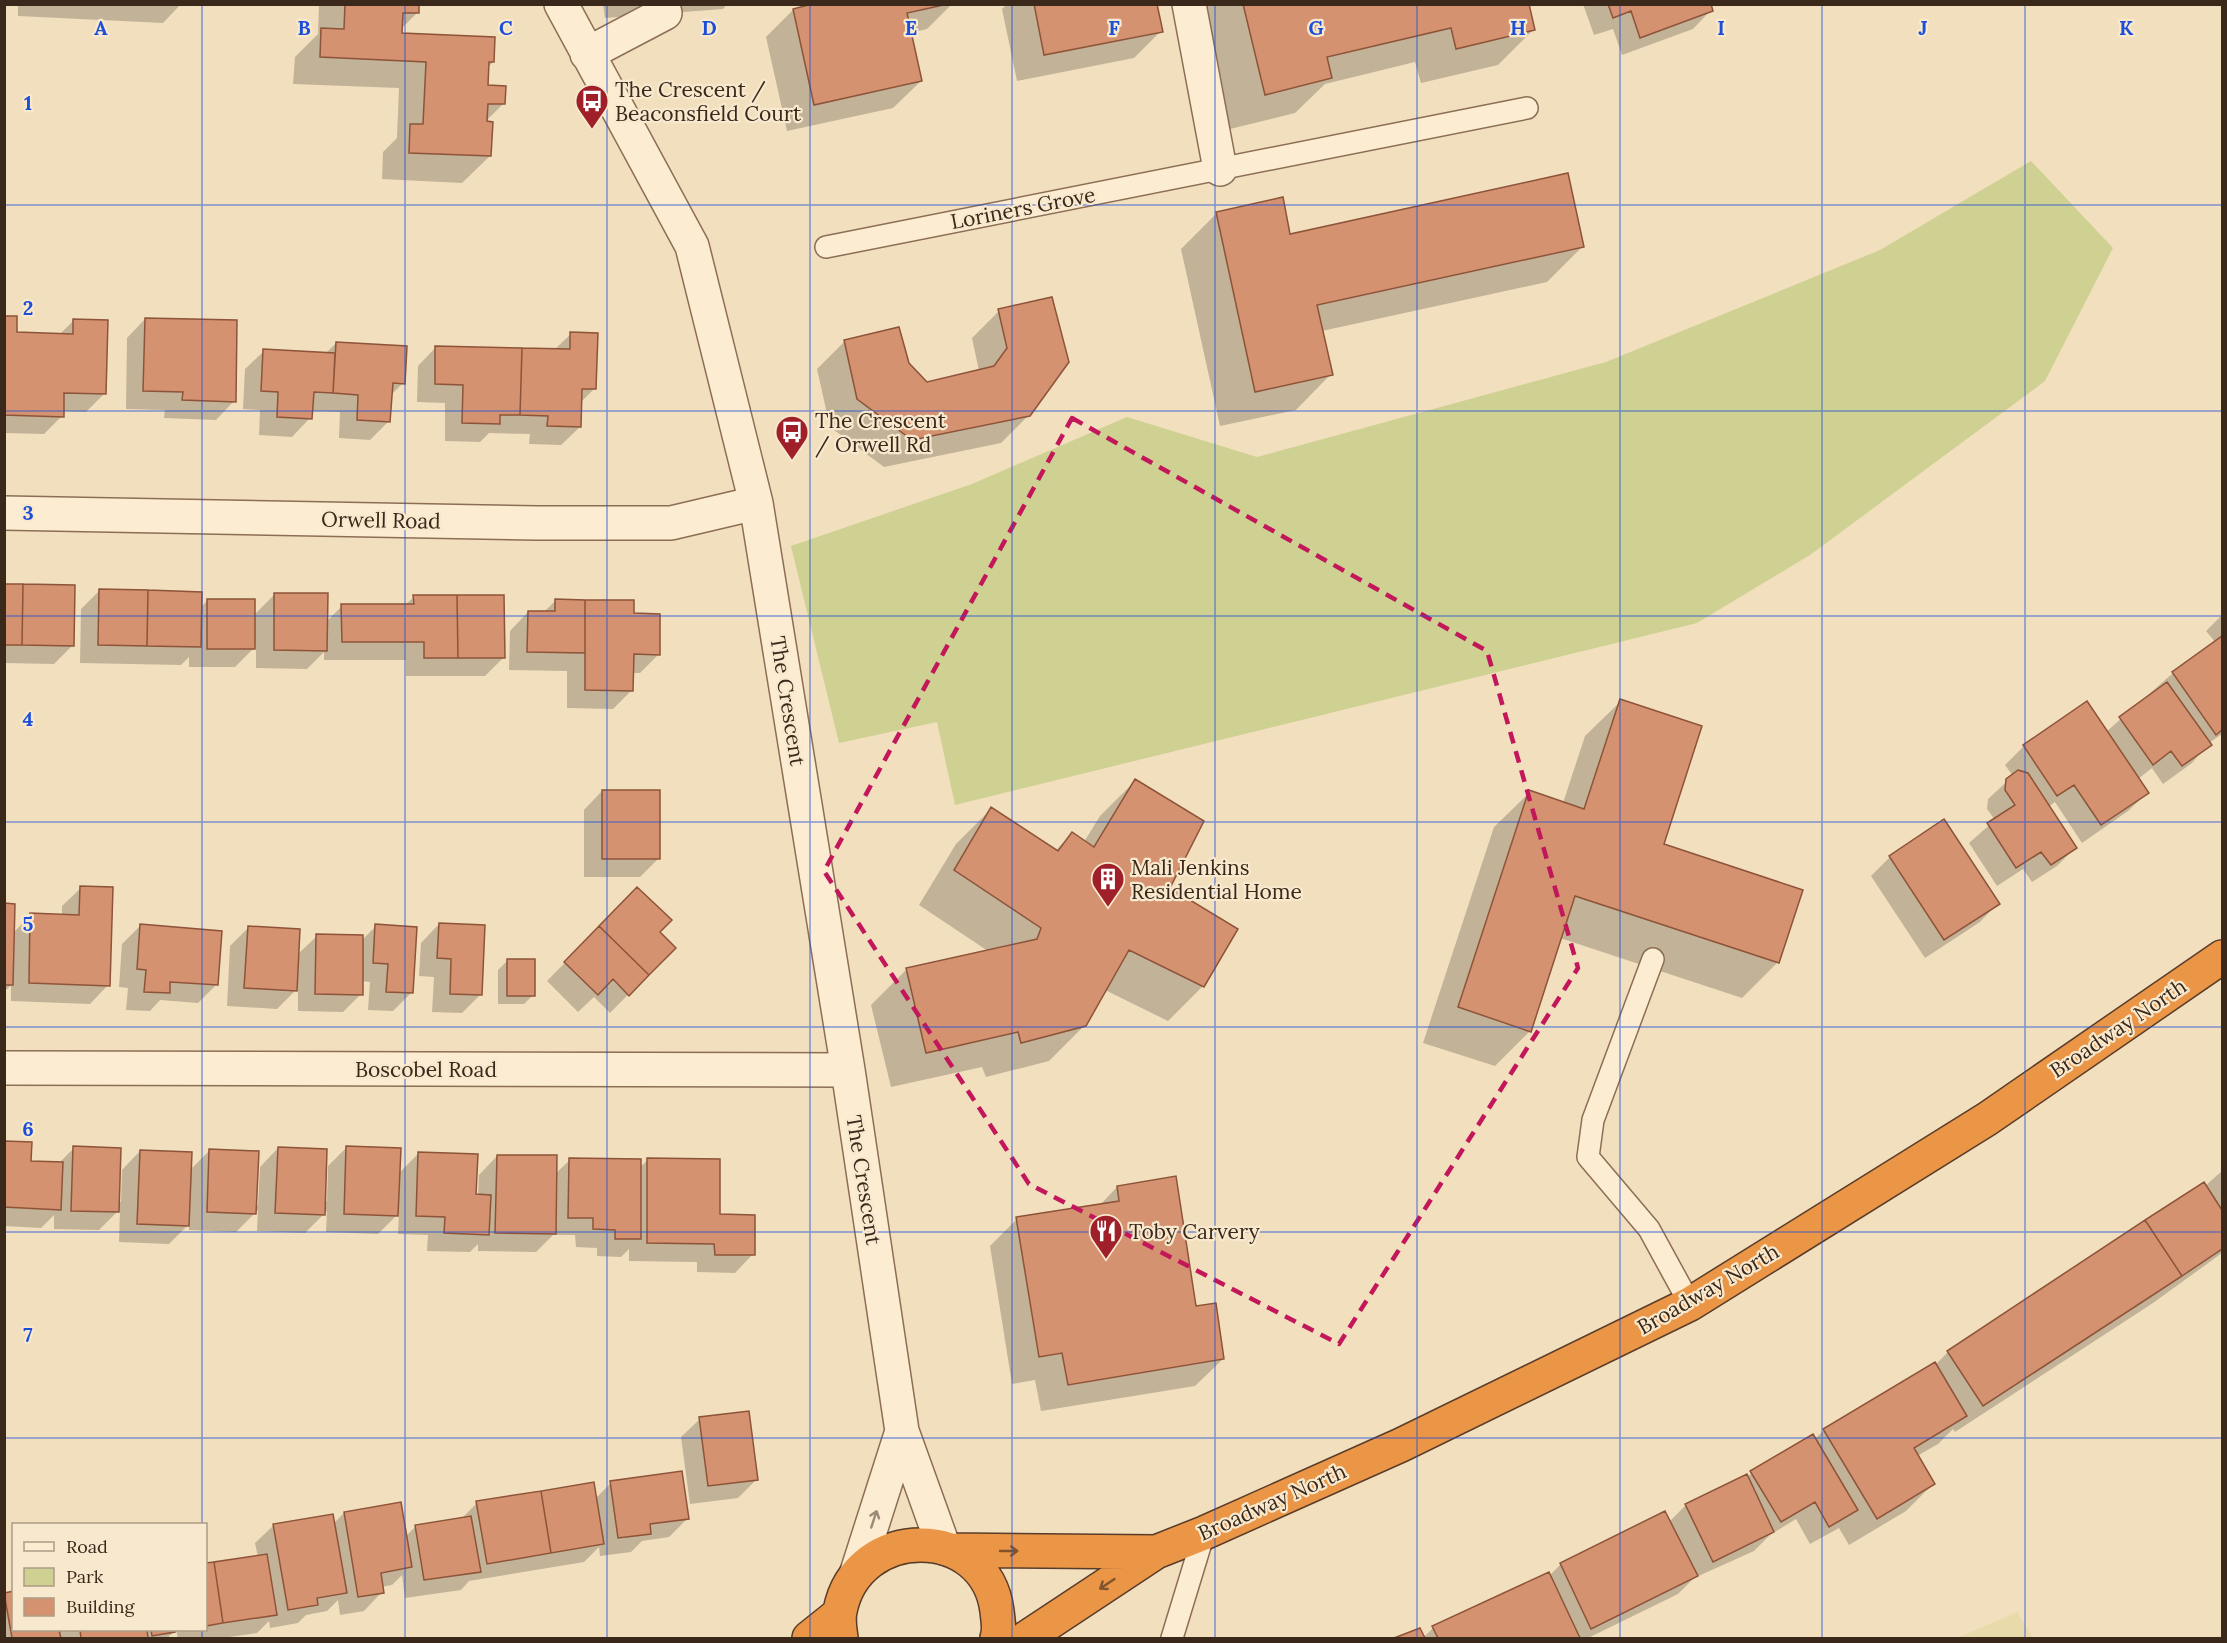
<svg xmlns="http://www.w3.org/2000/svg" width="2227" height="1643" font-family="Lora,serif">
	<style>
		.farmland { fill: #e8daab }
		.green { fill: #ced191 }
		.shadow { fill: #0003 }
		.building { fill: #d49270; stroke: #8d5439; stroke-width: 1.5 }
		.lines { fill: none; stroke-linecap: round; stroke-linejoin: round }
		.lane-casing { stroke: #8c6e55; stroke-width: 24 }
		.street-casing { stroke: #8c6e55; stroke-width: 36 }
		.highway-casing { stroke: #593c2a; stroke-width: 36 }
		.lane { stroke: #fcecd2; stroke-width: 21 }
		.street { stroke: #fcecd2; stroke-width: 33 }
		.highway { stroke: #ea9646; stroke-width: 33 }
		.oneway { stroke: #9b8a76 }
		.oneway2 { stroke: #80542c }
		.marked { fill: none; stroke: #c2185b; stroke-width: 4.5; stroke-dasharray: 12 8; stroke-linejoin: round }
		.grid { fill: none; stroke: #1d4ed8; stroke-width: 1.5; stroke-opacity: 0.55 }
		.labels { text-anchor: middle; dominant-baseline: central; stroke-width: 4.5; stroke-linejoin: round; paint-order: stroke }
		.poi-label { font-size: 21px; fill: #3a281b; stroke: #f8e9ce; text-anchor: start }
		.street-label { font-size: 21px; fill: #3a281b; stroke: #f8e9ce }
		.grid-label { font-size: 20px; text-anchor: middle; font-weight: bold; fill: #1d4ed8; stroke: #f8e9ce; stroke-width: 4.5; stroke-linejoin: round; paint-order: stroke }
	</style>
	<rect width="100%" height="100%" fill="#f2dfbe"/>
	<path class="farmland" d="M2017 1612 2033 1638H1957Z"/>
	<path class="green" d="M2031 161 2113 248 2045 381 1810 555 1697 623 955 805 937 722 839 743 791 546 972 484 1127 417 1257 457 1606 362 1880 250Z"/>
	<path class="shadow" d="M18 4H181L163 23 18 16Z
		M319 4H418V12L401 29V34L493 62 487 68 486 86 503 104 484 123 490 156 462 183 382 179 383 152 397 138 399 88 293 84 295 57 318 34Z
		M603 4H727L723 9 605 18Z
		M803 4H952L927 29 910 33 921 81 893 108 787 131 766 37 793 10 803 8Z
		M1007 4H1156L1161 31 1134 58 1017 81 1002 9Z
		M1201 4H1527L1533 30 1498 65 1421 83 1415 62 1325 84 1295 113 1230 129Z
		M1583 4H1709L1711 10 1693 29 1622 55 1613 29 1594 35Z
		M1217 213 1289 235 1582 247 1547 282 1322 331 1331 374 1296 410 1220 426 1181 249Z
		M999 311 1029 415 1001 443 884 467 830 427 817 369 845 341 908 364 927 383 979 371 972 338Z
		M4 318 15 334 59 335 73 321 104 394 86 412 62 411V416L44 434 4 433Z
		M145 319 234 401 216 420 164 418 165 410 126 409 127 338Z
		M571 334 595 388 580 403V427L561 445 529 444 530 434 489 433 480 442 445 441V403L417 402 418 366 436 347 554 350Z
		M336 343 403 383 390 396 389 421 370 440 339 438 340 412 311 411 310 418 292 437 259 435 260 410 243 409 245 369 264 351 325 354Z
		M4 586 73 645 54 664 4 663Z
		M100 590 200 608 208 600 254 615 275 594 326 622 342 606 405 605 414 597 504 657 485 676H406V660H324V652L307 669 256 668V646L235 667H189V657L181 665 80 663 81 609Z
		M555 601 632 615 659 654 640 673H632L631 691 613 709 567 708V671L509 670 510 631 528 612H544Z
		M2222 615V734L2209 743 2192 763 2163 784 2152 768 2138 779 2147 793 2128 811 2082 843 2055 802 2048 807 2075 848 2057 866 2032 882 2023 869 1997 886 1969 843 1995 820 1987 809 1988 799 2013 776 2005 765 2024 746 2106 732 2173 673 2216 643 2206 631Z
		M1621 701 1662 845 1778 962 1742 998 1560 938 1530 1031 1495 1066 1423 1043 1494 827 1530 792 1563 803 1585 736Z
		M1135 781 1168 889 1203 986 1168 1021 1105 990 1085 1025 1049 1061 986 1077 982 1067 891 1087 871 1005 907 969 988 951 919 905 956 844 992 808 1055 851 1072 834 1084 842 1100 816Z
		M602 791 658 859 640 877H584V810Z
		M1944 821 1998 903 1980 922 1925 958 1871 876 1890 857Z
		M81 888 108 985 90 1004 11 1001V985L4 992V905L13 933 31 915 62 916V906Z
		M637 889 658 932 674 948 610 1013 594 997 578 1012 547 981Z
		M439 924 480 995 462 1013 432 1012 434 977 419 976 421 943Z
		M140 926 216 985 198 1003 160 1000 150 1011 126 1010 128 988 119 987 122 944Z
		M376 926 411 993 393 1011 368 1010 370 982 361 981V994L343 1012 298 1011V988L277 1009 227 1006 230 946 249 927 297 955 317 936 362 940Z
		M507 961 533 995 524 1004H498V970Z
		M4 1142 29 1162 58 1164 74 1148 118 1202H121L122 1170 140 1151 189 1171 210 1150 255 1205H258L260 1167 278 1148 327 1202 328 1166 347 1147 398 1174 419 1153 478 1196 479 1175 497 1156 555 1174 570 1160 639 1168 648 1160 719 1216 753 1254 735 1273 697 1272V1262L629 1261V1249L621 1257 597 1256V1248L576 1247 575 1235H553L536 1252 478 1251V1244L470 1252 427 1251 428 1235 398 1234 399 1213 378 1234 326 1232 327 1211 305 1233 257 1231 258 1210 236 1232 189 1230V1224L169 1244 119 1242 120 1209 99 1230 54 1229V1215L41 1228 4 1226Z
		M2222 1171V1253L2153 1303 1955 1432 1953 1429 1938 1444 1917 1456 1933 1484 1906 1511 1849 1545 1839 1528 1810 1544 1796 1519 1770 1535 1754 1551 1694 1578 1678 1594 1588 1638H1398L1420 1630 1423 1638 1433 1628 1549 1576 1561 1564 1665 1513 1669 1522 1686 1505 1746 1477 1814 1440 1824 1430 1936 1364 1948 1352 2205 1186Z
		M1117 1187 1195 1308 1223 1359 1195 1386 1041 1411 1035 1380 1012 1384 990 1246 1017 1219 1100 1205Z
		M700 1419 756 1480 738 1498 690 1504 681 1437Z
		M611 1483 688 1518 669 1537 642 1541 631 1552 600 1556 599 1547 584 1562 469 1581 461 1590 405 1598 402 1575 392 1585 381 1587 382 1592 364 1611 340 1615 338 1600 327 1611 306 1615 298 1623 270 1628 269 1621 257 1633 222 1638H178L176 1630H206V1565L258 1557 255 1543 274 1525 333 1524 344 1513 405 1537 415 1527 461 1519 477 1503 595 1499Z
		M4 1594 14 1630H176L167 1638H4Z"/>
	<path class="building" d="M345 4H419V13H403L402 33 495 37 494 62H489L488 85 506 86 505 104H488L487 121 493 122 491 156 409 153 410 124H423L426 62 320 57 321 28 344 29Z
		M812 4H948L907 13 922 81 814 105 793 9Z
		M1034 4H1157L1163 32 1044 55Z
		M1243 4H1529L1535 30 1456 49 1451 28 1327 57 1332 78 1265 95Z
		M1608 4H1711L1713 11 1640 38 1631 11 1613 18Z
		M1568 173 1584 247 1317 305 1333 375 1255 392 1216 212 1283 197 1290 234Z
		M1052 297 1069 362 1030 416 912 440 857 399 844 340 899 327 909 363 927 382 994 366 1007 348 998 309Z
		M4 316H17V332L73 334V319L108 320 106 394 64 393V417L4 415Z
		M145 318 237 320 236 402 182 400 183 392 143 391Z
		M570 332 598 333 596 389H582L581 427 547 426 548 416 520 415 522 348 570 349Z
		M336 342 407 346 405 384 393 383 390 422 357 420 358 395 333 393Z
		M435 346 522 348 520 415H500V424L462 423 463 385 435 384Z
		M263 349 335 353 333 393 314 392 312 419 277 417 278 392 261 391Z
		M4 584H23L22 645H4Z
		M23 584 75 585 74 646 22 645Z
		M99 589 148 590 147 646 98 645Z
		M148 590 202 592 201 647 147 646Z
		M274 593H328L327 651 274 650Z
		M413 595H457L458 658H424V642H342L341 604H414Z
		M457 595H504L505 658H458Z
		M207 599H255V649H207Z
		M555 599 585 600V653L527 652 528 611H555Z
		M585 600H634V613L660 614V655L634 654 633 691 585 690Z
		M2222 636V730L2216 735 2172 672Z
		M2167 682 2212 745 2182 766 2171 751 2153 765 2119 717Z
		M1620 699 1702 726 1664 844 1803 890 1779 963 1575 896 1531 1032 1458 1007 1529 790 1584 809Z
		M2087 701 2149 793 2101 825 2074 785 2057 796 2023 745Z
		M2018 770 2028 773 2077 848 2051 865 2041 852 2016 868 1987 823 2015 805 2005 790 2006 779Z
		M1135 779 1204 821 1170 888 1238 929 1204 987 1129 950 1086 1026 1021 1043 1018 1032 926 1053 906 968 1037 939 1041 928 954 870 991 807 1058 851 1072 832 1094 847Z
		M602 790H660V859H602Z
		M1944 819 2000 904 1944 940 1889 856Z
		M80 886 113 887 110 986 29 983 30 913 79 915Z
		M637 887 672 920 660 932 676 948 649 975 599 926Z
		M4 903 15 904 13 985H4Z
		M439 923 485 925 482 995 450 994 451 959 437 958Z
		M140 924 222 931 218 985 170 982V993L144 992 146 970 137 969Z
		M375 924 417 927 413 993 386 992 388 964 373 963Z
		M248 926 300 929 297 991 244 988Z
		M599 926 649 975 629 996 613 979 598 995 564 962Z
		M316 934 363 935V995L315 994Z
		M507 959H535V996H507Z
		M4 1141 32 1142 31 1161 63 1162 61 1210 4 1207Z
		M73 1146 121 1148 119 1212 71 1211Z
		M346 1146 401 1148 398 1216 344 1214Z
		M278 1147 327 1149 325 1215 275 1213Z
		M209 1149 259 1151 256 1214 207 1212Z
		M140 1150 192 1152 189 1226 137 1224Z
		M418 1152 478 1154 476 1194 491 1195 489 1235 444 1233 445 1217 416 1216Z
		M497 1155H557L556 1234 495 1233Z
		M569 1158 641 1159V1239H615V1230L593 1229V1218H568Z
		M647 1158 720 1159V1214L755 1215V1255H715L714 1244 647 1243Z
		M1176 1176 1196 1306 1216 1303 1224 1359 1068 1385 1062 1353 1039 1357 1016 1217 1119 1201 1117 1186Z
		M2204 1182 2222 1210V1249L2182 1276 2145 1220Z
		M2145 1220 2182 1276 1983 1406 1947 1351Z
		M1935 1362 1967 1416 1914 1448 1935 1484 1877 1519 1823 1429Z
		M749 1411 758 1480 708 1486 699 1417Z
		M1813 1434 1858 1510 1829 1527 1815 1502 1781 1522 1750 1471Z
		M682 1471 689 1519 650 1524 651 1534 618 1538 610 1481Z
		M1747 1474 1774 1532 1713 1562 1685 1504Z
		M594 1482 604 1544 551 1553 541 1491Z
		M541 1491 551 1553 487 1564 476 1501Z
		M401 1502 412 1567 381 1573 384 1593 358 1597 344 1512Z
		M1665 1511 1698 1576 1591 1629 1560 1563Z
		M333 1514 347 1593 317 1598 318 1605 288 1610 273 1524Z
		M471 1516 481 1572 424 1580 415 1525Z
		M267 1554 277 1615 223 1623 214 1562Z
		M214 1562 223 1623 206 1626V1563Z
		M1549 1572 1580 1638H1438L1432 1626Z
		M14 1591V1630H59L61 1638H12L4 1593Z
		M1420 1628 1425 1638H1394Z
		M80 1630H147L148 1638H81Z
		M151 1630H175V1632L152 1636Z"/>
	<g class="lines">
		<g class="lane-casing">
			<path id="lane" d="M826 247 1527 108
				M1653 959 1593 1120 1588 1157 1649 1229 1690 1304
				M1172 1638 1204 1533"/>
		</g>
		<g class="street-casing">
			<path id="street" d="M561 4 692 246 756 503 848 1070 902 1431 944 1548
				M1189 4 1220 169
				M587 54 665 13
				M4 513 537 523H671L756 503
				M4 1068 848 1070
				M856 1575 902 1431"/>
		</g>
		<g class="highway-casing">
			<path id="highway" d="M950 1550 1156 1552
				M809 1638 839 1614
				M841 1638C840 1630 838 1620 840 1611 857 1523 986 1523 997 1611 998 1621 1000 1629 997 1638
				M1026 1638 1156 1552 1204 1533 1401 1445 1690 1304 1987 1119 2222 957"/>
		</g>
		<use href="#lane" class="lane"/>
		<use href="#street" class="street"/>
		<use href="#highway" class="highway"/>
	</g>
	<defs><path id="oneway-shaft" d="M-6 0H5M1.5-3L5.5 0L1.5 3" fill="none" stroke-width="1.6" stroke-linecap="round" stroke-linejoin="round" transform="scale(1.5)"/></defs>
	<use class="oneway" href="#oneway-shaft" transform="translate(874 1519) rotate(-72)"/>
	<g class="oneway2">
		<use href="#oneway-shaft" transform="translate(1009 1551)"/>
		<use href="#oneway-shaft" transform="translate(1107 1584) rotate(146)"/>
	</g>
	<path class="marked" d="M1072 418 1487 651 1578 968 1339 1344 1029 1184 824 871Z"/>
	<path class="grid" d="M202 4V1524M405 4V1638M607 4V1638M810 4V1638M1012 4V1638M1215 4V1638M1417 4V1638M1620 4V1638M1822 4V1638M2025 4V1638M4 205H2222M4 411H2222M4 616H2222M4 822H2222M4 1027H2222M4 1232H2222M4 1438H2222M202 1630V1638"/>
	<defs>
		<g id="bus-pin" transform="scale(1.725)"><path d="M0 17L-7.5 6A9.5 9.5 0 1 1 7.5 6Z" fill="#a0202a" stroke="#f8e9ce"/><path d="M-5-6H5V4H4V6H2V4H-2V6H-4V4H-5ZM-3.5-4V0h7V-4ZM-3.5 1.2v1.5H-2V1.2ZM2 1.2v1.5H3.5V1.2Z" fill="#fff"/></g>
		<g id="building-pin" transform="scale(1.725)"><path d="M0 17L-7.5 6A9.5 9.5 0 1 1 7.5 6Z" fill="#a0202a" stroke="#f8e9ce"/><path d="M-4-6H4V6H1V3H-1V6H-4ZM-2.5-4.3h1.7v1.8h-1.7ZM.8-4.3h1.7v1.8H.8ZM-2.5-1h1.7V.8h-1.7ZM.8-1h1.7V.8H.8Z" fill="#fff"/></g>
		<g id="restaurant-pin" transform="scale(1.725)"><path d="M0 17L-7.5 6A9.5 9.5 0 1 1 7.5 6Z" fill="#a0202a" stroke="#f8e9ce"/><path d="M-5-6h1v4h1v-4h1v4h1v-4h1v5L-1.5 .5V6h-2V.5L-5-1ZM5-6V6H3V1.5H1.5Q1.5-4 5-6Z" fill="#fff"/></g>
	</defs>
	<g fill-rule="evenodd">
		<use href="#bus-pin" x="592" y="101"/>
		<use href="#bus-pin" x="792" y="432"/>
		<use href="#building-pin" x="1108" y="879"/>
		<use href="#restaurant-pin" x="1106" y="1231"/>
	</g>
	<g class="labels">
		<g class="poi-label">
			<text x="615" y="89">The Crescent /<tspan x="615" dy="24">Beaconsfield Court</tspan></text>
			<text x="815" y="420">The Crescent<tspan x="815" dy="24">/ Orwell Rd</tspan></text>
			<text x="1131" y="867">Mali Jenkins<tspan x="1131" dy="24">Residential Home</tspan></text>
			<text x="1129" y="1231">Toby Carvery</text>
		</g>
		<g class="street-label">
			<text transform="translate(1023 208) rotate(-11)">Loriners Grove</text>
			<text transform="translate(381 520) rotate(1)">Orwell Road</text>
			<text transform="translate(788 701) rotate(81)">The Crescent</text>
			<text transform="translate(2118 1028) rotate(-34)">Broadway North</text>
			<text x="426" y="1069">Boscobel Road</text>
			<text transform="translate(864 1180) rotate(81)">The Crescent</text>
			<text transform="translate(1708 1289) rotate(-30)">Broadway North</text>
			<text transform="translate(1272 1502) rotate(-24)">Broadway North</text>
		</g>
	</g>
	<g class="grid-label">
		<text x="101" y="35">A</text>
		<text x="304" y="35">B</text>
		<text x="506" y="35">C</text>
		<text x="709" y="35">D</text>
		<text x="911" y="35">E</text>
		<text x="1114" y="35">F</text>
		<text x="1316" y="35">G</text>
		<text x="1518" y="35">H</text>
		<text x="1721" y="35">I</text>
		<text x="1923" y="35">J</text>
		<text x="2126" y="35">K</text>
		<text x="28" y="110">1</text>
		<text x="28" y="315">2</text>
		<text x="28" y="520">3</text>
		<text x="28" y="726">4</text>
		<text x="28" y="931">5</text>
		<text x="28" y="1136">6</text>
		<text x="28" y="1342">7</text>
	</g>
	<rect width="2227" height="1643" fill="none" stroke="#3a281b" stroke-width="12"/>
	<rect x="12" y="1523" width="195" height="108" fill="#f8e9ce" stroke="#ac9c86" stroke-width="1.5"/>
	<rect x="24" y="1542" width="30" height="9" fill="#fcecd2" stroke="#ac9c86" stroke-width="1.5"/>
	<text x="66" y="1553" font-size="18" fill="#3a281b">Road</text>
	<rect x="24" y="1568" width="30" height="18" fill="#ced191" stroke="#ac9c86" stroke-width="1.5"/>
	<text x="66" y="1583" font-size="18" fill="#3a281b">Park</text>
	<rect x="24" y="1598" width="30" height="18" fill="#d49270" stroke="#ac9c86" stroke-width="1.5"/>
	<text x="66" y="1613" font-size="18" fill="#3a281b">Building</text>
</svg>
